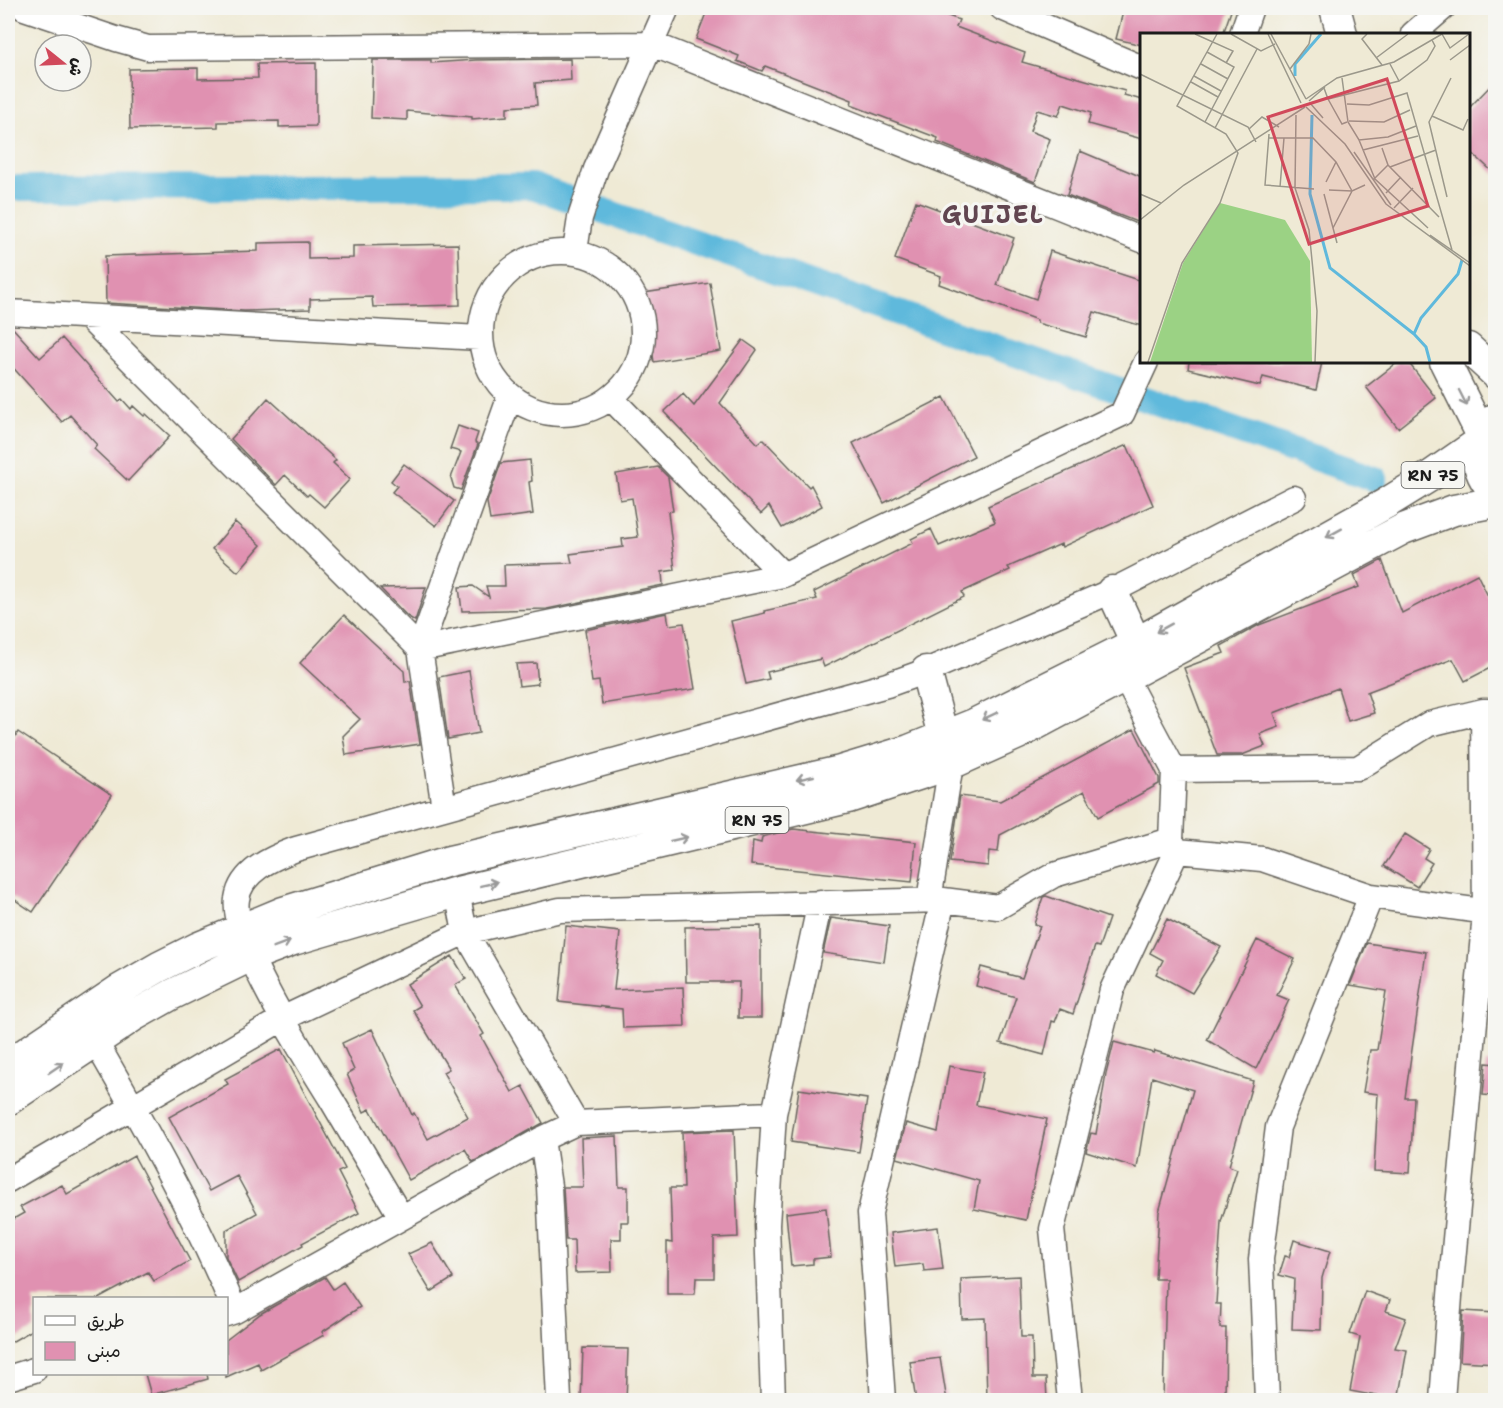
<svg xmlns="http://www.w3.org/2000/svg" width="1503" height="1408" font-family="'Shantell Sans','Playpen Sans Arabic',sans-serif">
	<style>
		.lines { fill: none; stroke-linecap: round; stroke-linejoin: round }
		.canal { stroke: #5fb9dc; stroke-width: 26 }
		.building { fill: #e091b1 }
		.minor-casing { stroke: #66645d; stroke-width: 27 }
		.major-casing { stroke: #66645d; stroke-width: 33 }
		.minor { stroke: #fff; stroke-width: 24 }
		.major { stroke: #fff; stroke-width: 30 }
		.oneway { stroke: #999 }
		.labels { text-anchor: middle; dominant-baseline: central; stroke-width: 6; stroke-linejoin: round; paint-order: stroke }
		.shield { fill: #f6f6f2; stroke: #5d5d5c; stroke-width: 1.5 }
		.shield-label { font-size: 16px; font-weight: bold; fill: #1c1c1c }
		.district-label { font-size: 24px; font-weight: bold; letter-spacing: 1.5px; fill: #614550; stroke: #f6f6f2 }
		.inset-river { fill: none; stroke: #5fb9dc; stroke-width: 3 }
		.inset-road { fill: none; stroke: #9b988b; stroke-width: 1.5 }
		.view { fill: #d1495b; fill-opacity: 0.15; stroke: #d1495b; stroke-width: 3 }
		.inset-edge { fill: none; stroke: #1c1c1c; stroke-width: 3 }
	</style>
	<rect width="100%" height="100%" fill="#f6f6f2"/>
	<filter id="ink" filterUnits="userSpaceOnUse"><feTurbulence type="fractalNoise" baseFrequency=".0167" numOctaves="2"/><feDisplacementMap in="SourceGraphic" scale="12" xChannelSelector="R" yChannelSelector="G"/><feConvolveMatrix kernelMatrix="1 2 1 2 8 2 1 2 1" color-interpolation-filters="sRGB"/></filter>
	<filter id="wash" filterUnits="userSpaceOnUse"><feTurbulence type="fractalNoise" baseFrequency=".008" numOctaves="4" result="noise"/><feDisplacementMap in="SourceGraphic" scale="24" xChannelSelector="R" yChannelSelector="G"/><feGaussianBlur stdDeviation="1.35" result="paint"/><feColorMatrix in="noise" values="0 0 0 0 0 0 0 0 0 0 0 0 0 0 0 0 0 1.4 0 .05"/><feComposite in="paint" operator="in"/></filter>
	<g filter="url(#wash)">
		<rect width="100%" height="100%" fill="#efead5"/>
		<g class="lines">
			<path class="canal" d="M8 188 532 186 1375 479"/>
		</g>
		<g id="blocks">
			<path class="building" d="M708 8H927L959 20 956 27 1025 53 1022 62 1125 91 1124 95 1142 100V139L1088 124 1091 113 1063 104 1058 116 1037 110 1030 131 1050 139 1035 182 937 142 938 138 851 105 852 100 765 66 762 71 737 61 739 56 696 39Z
				M1124 8H1232L1223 34H1142V45L1116 39Z
				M570 59 571 80 535 83 537 105 507 107V116L472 119V117L407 111V120L371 118 373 60H431V63L476 60Z
				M316 63V126L279 127V121L218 122V127L130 129 129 69 198 68V79L258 78 257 64Z
				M1496 80V175L1468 149V109Z
				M1080 151 1142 177V224L1067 195Z
				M916 201 1014 238 997 285 1036 299 1050 251 1142 281V326L1094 312 1086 337 1037 323V320L939 284 941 276 895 259Z
				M308 242V259L353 258V246L458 244 460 305 373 307 372 297 310 299V309L244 311 106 303 105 256 258 251V243Z
				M710 283 721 351 654 362 644 293Z
				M8 326H11L40 358 62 338 119 402 122 399 131 409 133 406 144 416 146 414 170 436 128 481 94 449 97 445 70 415 62 422 8 362Z
				M743 340 757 350 720 403 758 444 763 439 809 487 811 485 822 506 782 528 769 506 761 514 664 412 683 394 694 406Z
				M1189 362H1322L1316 390 1263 377 1260 386 1188 369Z
				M1398 362H1408L1436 398 1398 428 1366 387Z
				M944 397 974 456 884 503 853 443Z
				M268 398 336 460 333 463 350 479 324 507 309 494 307 496 285 475 276 485 231 439Z
				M458 426 478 433 475 442 478 444 461 490 454 488 451 478 461 452 450 449Z
				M1127 445 1153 505 1062 547 1061 544 1008 567 1010 570 962 592 964 597 824 667 821 659 767 672 769 679 746 684 731 621 765 613 764 611 817 599 814 592 913 543 911 539 931 529 939 546 995 522 988 506Z
				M530 460 532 481 529 482 533 514 490 520 487 502 501 463Z
				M404 464 454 501 436 526 392 492 397 486 391 481Z
				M658 467 668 477 673 511 668 512 675 570 662 572 663 585 547 609 462 611 459 587 473 586 489 597 486 586H505L504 565 572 563 570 554 623 547 622 539 638 537 632 498 620 500 616 474Z
				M235 522 261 545 238 572 212 549Z
				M1382 560 1402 613 1477 574 1488 596 1496 592V665L1465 681 1453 659 1367 692 1374 713 1348 721 1338 688 1274 713 1279 727 1260 734 1265 746 1242 755H1217L1184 668 1224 653 1221 646 1259 625 1359 587 1354 575Z
				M426 587 415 621 407 616 380 588Z
				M667 613 669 625 684 623 695 689 602 704 599 681 592 682 585 630Z
				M344 615 404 671 405 682 410 681 420 744 346 755 343 736 360 719 300 663Z
				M536 663 538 684 519 686 516 664Z
				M469 671 479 733 448 739 439 677Z
				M1134 729 1159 778V784L1098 817 1084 791 1000 835 998 852 989 851 988 866 950 862 960 796 1000 801Z
				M18 732 112 795 33 912 8 895V748Z
				M793 829 916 842 912 882 751 865 753 841 761 843 762 837Z
				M1405 834 1429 849 1424 858 1432 863 1417 887 1384 866Z
				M1046 896 1109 918 1099 947 1095 946 1073 1014 1060 1009 1055 1022 1052 1021 1044 1055 1000 1043 1016 997 976 986 981 967 1022 978 1040 926 1034 924 1043 897Z
				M831 918 889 926 884 962 823 953Z
				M1167 919 1221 947 1192 993 1156 974 1163 960 1150 953Z
				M566 926 620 932 614 990 683 987 685 1026 623 1028 622 1009 559 1002Z
				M761 926V1018H738L739 982H686L685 927Z
				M1257 940 1295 959 1277 995 1289 1000 1256 1069 1207 1040Z
				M1367 943 1426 952 1405 1098H1414L1410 1173 1374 1171 1378 1094 1363 1092 1370 1050H1377L1386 991 1350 985Z
				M452 956 466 979 455 985 484 1034 481 1036 512 1092 523 1086 543 1123 473 1162 465 1149 409 1180 370 1109 364 1112 347 1074 354 1070 342 1043 372 1029 412 1115 414 1113 428 1139 468 1117 443 1072 449 1069 413 1010 420 1006 407 984Z
				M1114 1042 1154 1053 1155 1051 1253 1081 1229 1166 1237 1169 1221 1222 1216 1304H1221L1220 1328H1226L1225 1401H1163L1166 1279H1155L1159 1212 1193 1090 1152 1077 1137 1168 1086 1152 1091 1133 1096 1134 1106 1074Z
				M281 1049 345 1169 338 1172 359 1213 302 1243 303 1245 238 1282 226 1257V1230L257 1213 237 1176 209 1191 169 1117 228 1084 225 1079Z
				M1486 1063 1496 1064V1096L1483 1095Z
				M949 1066 983 1072 976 1105 1047 1119 1026 1220 974 1209 979 1181 897 1158 906 1123 938 1132Z
				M799 1089 867 1099 859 1152 791 1142Z
				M734 1130 738 1237 714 1238V1278H696L695 1294H667V1242L672 1243 670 1188H684L682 1132Z
				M617 1136 619 1187H628V1222H621V1239H611L612 1272 575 1273 574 1240H566L563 1187H583L581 1138Z
				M134 1156 190 1261 154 1281 148 1272 98 1299H34V1329L8 1344V1222L24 1213 20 1207 62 1185 67 1194Z
				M826 1208 831 1257 813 1259V1264L791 1266 786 1213Z
				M938 1227 943 1269 924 1271 923 1264 895 1267 891 1233Z
				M1294 1240 1330 1251 1322 1278 1321 1330 1292 1329 1294 1279 1279 1275 1285 1256 1289 1257Z
				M432 1243 453 1278 431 1292 408 1254Z
				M1019 1276 1021 1337H1032L1033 1378H1046L1047 1401H987L985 1318 962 1319 961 1279Z
				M325 1277 333 1289 343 1282 360 1307 322 1332 324 1335 261 1370 258 1363 226 1377V1340L260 1314Z
				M1365 1291 1390 1300 1386 1311 1406 1318 1395 1348 1407 1350 1398 1400 1350 1391 1360 1337 1350 1334Z
				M1463 1311 1496 1313V1363L1460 1361Z
				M583 1348 628 1349 626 1401H581Z
				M940 1358 947 1401H916L910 1362Z
				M145 1374H207L208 1379 151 1395Z"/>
		</g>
	</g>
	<g filter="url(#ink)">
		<use href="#blocks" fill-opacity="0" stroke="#66645d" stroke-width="1.5"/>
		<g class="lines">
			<g class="minor-casing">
				<path id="minor" d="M24 8 116 39 148 48 652 44 1142 240
					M1002 8 1142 68
					M1242 34 1251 8
					M1413 34 1443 8
					M575 251 580 218 596 169 667 8
					M481 333a81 81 0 1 1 162 0a81 81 0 1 1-162 0Z
					M8 312 480 338
					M89 318 420 649 783 575 1122 414 1146 362
					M611 398 783 575
					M1125 678 1174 770
					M444 808 420 649 510 396
					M1171 840 1174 770 1358 768 1429 724 1483 711
					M457 892 465 932 576 1123
					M929 900 951 764
					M95 1041C146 1129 196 1218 235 1311
					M542 1139 549 1186 559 1400
					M8 1180 282 1019 465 932 560 910 943 900
					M401 1217C378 1178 354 1138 331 1099 307 1060 230 941 237 899 241 871 272 858 296 849L887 685 926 671 1112 591 1294 498
					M226 1314 235 1311 542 1139 576 1123 774 1114
					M8 1378 34 1370
					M773 1400 767 1225 774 1114 820 902
					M883 1400 870 1213 943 900 998 907 1054 875 1171 840 1177 851 1262 859 1371 896 1496 913
					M1070 1400 1052 1229 1112 990 1177 851
					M1267 1400 1261 1259 1278 1127 1371 896
					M1442 1400 1451 1283 1485 913 1483 711H1496"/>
			</g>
			<g class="major-casing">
				<path id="major" d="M1335 8 1342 34
					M1468 348 1496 374
					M1445 362 1481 434
					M1496 418C1469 438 1474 472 1496 493
					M1112 591 1136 643
					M926 671 948 755
					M8 1065 119 990 159 967 199 947 283 912 449 861 840 771 909 750 974 724 1136 643 1385 504 1432 475 1478 443
					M8 1100 132 1017 171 995 251 956 293 940 457 892 848 798 951 764 1018 734 1403 529 1454 510 1496 502"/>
			</g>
			<use href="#minor" class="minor"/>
			<use href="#major" class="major"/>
		</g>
		<defs><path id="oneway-shaft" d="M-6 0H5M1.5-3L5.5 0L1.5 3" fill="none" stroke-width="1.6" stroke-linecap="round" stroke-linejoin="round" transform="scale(1.5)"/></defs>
		<g class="oneway">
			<use href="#oneway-shaft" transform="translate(1463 398) rotate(63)"/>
			<use href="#oneway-shaft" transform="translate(1334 533) rotate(151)"/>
			<use href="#oneway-shaft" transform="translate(1164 628) rotate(151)"/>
			<use href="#oneway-shaft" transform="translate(990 716) rotate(155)"/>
			<use href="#oneway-shaft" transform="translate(805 778) rotate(167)"/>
			<use href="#oneway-shaft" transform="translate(679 839) rotate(-13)"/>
			<use href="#oneway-shaft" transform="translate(489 884) rotate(-13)"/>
			<use href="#oneway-shaft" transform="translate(282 944) rotate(-21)"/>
			<use href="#oneway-shaft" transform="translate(56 1068) rotate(-34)"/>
		</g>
	</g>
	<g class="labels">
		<g class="shield">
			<rect x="1401.5" y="462" width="63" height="26" rx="4.5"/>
			<rect x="725.5" y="807" width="63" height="26" rx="4.5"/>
		</g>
		<g class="shield-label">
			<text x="1433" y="475">RN 75</text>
			<text x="757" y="820">RN 75</text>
		</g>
		<g class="district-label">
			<text x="993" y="215">GUIJEL</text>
		</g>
	</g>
	<g transform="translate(1140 33)">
		<rect width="330" height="330" fill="#efead5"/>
		<path d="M80 170 145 187 170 228 172 329H10L43 230Z" fill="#9bd284"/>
		<path class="inset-river" d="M155 43V31L181 1M172 82 170 161 190 235 274 301M290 329 286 314 274 301 281 285 318 241 322 227"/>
		<path class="inset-road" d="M55 1 93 18 86 30M91 1 121 18 135 11M128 1 161 70M131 1 166 66M227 1 222 6 242 32M302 1 310 15 329 1M236 25 268 1M310 27 330 12M61 31 88 46M250 31 259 48M150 36 169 11 171 1M0 41 108 94 116 109M54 43 81 58M202 45 208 89 219 107 248 104 276 93M51 49 78 64M184 55 188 66 259 48 287 27 295 13 292 7M166 66 197 45 254 29 302 1M188 66 202 91 207 89M169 68 185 54M170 70 183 85M207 71 229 72 267 60 312 217M166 74 205 111 246 171 330 233M156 82 155 155 169 197 177 278 175 329M292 83 323 97 328 86M209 88 244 89 270 77M65 89 94 34 67 19M75 95 117 16M109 96 122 84 139 94M129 101 125 152 174 156M129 105H173L196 129 212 158 193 195M219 107 235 146 288 195M242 115 248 132 299 184M223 117 278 103M214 119 251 172M250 134 296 117M233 147 248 132M186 149 196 129M140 154 144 105M189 157 212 158 225 152M246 160 261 144M0 161 21 170M184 161 197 210M307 164 289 89 311 45M254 175 273 155M0 187 44 152 165 74M290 202 330 230M8 329 42 230 80 170 98 120 86 101 37 73 77 1"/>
		<path class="view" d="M247 46 288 173 169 211 128 84Z"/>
		<rect width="330" height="330" class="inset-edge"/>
	</g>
	<rect width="1503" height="1408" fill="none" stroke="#f6f6f2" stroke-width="30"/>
	<rect x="33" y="1297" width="195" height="78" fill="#f6f6f2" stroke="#9f9f9c" stroke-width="1.5"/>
	<rect x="45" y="1316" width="30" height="9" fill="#ffffff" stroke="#9f9f9c" stroke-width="1.5"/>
	<text x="87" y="1327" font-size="18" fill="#1c1c1c">طريق</text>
	<rect x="45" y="1342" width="30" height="18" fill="#e091b1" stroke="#9f9f9c" stroke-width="1.5"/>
	<text x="87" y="1357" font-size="18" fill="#1c1c1c">مبنى</text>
	<g transform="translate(63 63) rotate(108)"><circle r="28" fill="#f6f6f2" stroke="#9f9f9c" stroke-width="1.5"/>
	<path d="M0-4.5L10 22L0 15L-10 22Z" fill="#d1495b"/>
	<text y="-9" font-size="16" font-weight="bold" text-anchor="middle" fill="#1c1c1c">ش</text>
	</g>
</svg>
